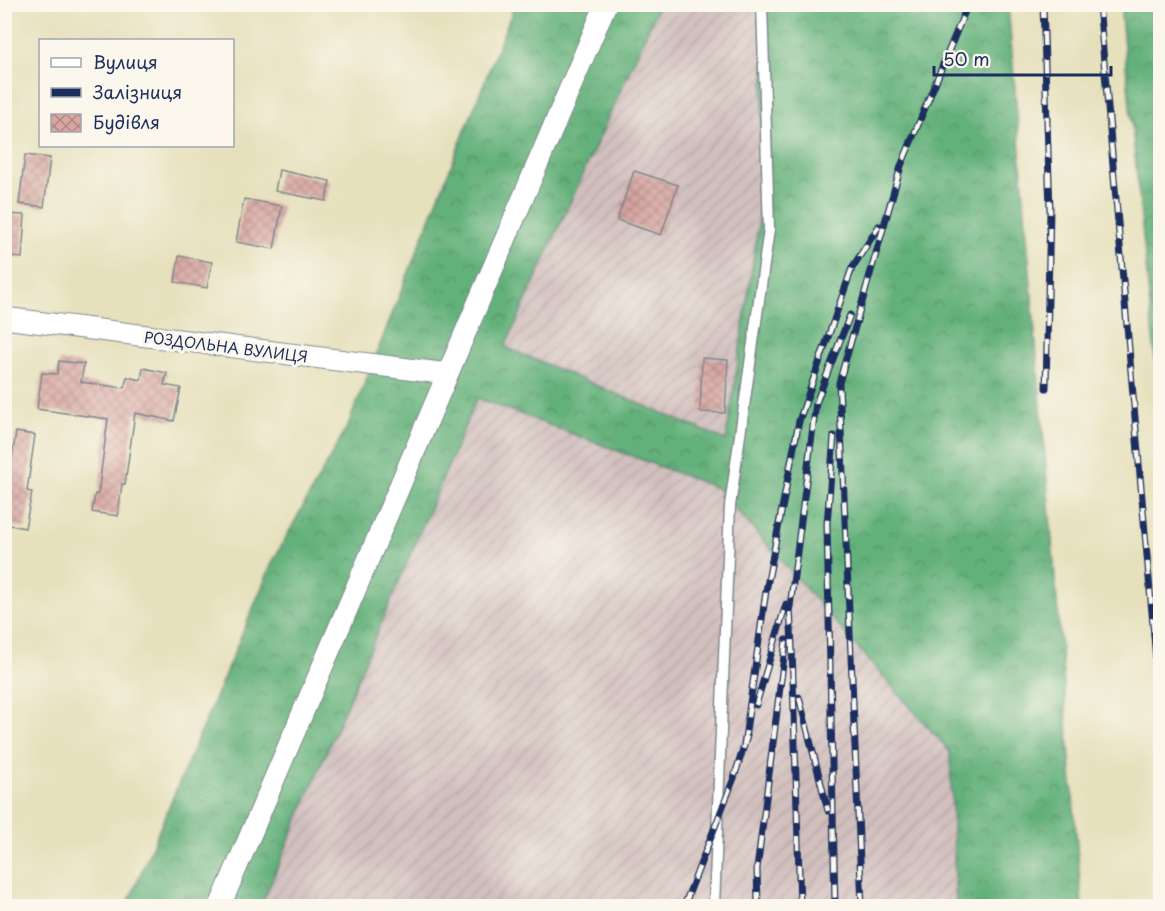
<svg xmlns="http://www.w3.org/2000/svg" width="1165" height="911" font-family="'Playpen Sans',sans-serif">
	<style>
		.industrial { fill: url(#industrial-furrows) }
		.forest { fill: url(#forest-crowns); stroke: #40706c; stroke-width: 1.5 }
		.building { fill: url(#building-cross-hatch) }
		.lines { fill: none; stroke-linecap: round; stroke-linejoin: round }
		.service-casing { stroke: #80888d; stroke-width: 13 }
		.minor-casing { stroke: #80888d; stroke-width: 23 }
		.service { stroke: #fff; stroke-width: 10 }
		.minor { stroke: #fff; stroke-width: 21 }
		.rail-casing { stroke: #1b2f5e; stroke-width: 7 }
		.rail { stroke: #fbf7ec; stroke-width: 4.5; stroke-dasharray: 14; stroke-linecap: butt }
		.labels { text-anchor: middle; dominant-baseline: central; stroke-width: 6; stroke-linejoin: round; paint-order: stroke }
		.street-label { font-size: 15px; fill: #1b2f5e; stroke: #fbf7ec }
	</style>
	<defs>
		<pattern id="industrial-furrows" width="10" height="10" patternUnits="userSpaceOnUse" patternTransform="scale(1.5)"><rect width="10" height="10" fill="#d1bfbd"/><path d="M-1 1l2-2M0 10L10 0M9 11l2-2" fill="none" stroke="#b3a4a5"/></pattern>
		<pattern id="forest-crowns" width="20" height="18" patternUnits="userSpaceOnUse" patternTransform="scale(1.5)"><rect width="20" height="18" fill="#64b17a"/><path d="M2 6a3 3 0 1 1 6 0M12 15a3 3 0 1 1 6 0" fill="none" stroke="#529067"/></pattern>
		<pattern id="building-cross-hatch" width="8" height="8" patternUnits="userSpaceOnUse" patternTransform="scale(1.5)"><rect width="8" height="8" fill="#d8a5a0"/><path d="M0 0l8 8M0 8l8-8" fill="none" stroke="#ae8786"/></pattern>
	</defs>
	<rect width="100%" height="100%" fill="#fbf7ec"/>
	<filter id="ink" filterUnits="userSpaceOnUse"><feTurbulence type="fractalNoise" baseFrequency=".0167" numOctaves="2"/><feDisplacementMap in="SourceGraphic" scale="12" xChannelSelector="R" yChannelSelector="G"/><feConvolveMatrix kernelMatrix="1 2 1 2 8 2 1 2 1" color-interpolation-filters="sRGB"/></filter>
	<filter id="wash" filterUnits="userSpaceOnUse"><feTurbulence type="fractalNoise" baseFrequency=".008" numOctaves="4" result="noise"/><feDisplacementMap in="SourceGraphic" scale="24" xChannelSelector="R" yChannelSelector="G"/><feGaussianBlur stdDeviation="1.35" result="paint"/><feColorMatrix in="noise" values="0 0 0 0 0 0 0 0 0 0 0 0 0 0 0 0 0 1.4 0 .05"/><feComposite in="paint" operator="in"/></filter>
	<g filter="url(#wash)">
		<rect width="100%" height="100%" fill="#e6e0bc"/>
		<path class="industrial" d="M659 5H767L758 228 726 440 504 347Z
			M477 398 717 488 950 752 956 906H261Z"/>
		<path class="forest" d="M515 5H659L505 347 726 440 758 228 767 5H1008L1082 906H956L950 752 717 488 477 398 261 906H127L273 561 348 425Z
			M1120 5H1160V412L1158 387Z"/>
		<g id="blocks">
			<path class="building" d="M25 155 50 158 44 207 19 204Z
				M279 170 330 181 326 201 275 191Z
				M634 171 678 185 661 235 617 220Z
				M244 199 282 206 274 249 236 242Z
				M4 214 25 215 22 258 4 256Z
				M179 256 212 262 207 288 175 282Z
				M702 358 728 360 725 413 700 412Z
				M59 361 84 364 81 382 124 388 127 377 141 380 143 368 167 373 164 385 181 388 174 421 135 413 125 484H122L118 516 92 512 95 494H98L108 419 37 409 42 373 57 374Z
				M16 432 35 435 27 491 32 492 25 528 4 524V516L11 478H9Z"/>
		</g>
	</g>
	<g filter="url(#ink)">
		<use href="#blocks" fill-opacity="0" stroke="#80888d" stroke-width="1.5"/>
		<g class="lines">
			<g class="service-casing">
				<path id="service" d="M714 906 730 506 769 229 762 4"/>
			</g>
			<g class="minor-casing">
				<path id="minor" d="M4 318 448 374
					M220 906 606 4"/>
			</g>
			<use href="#service" class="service"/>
			<use href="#minor" class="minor"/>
			<g class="rail-casing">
				<path id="rail" d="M1043 4 1050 210 1046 388
					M1099 4 1160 705
					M834 436 827 524 835 906
					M799 697 828 811
					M756 705 786 604
					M744 745 766 591 799 421 852 268 879 226
					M684 906 734 778 747 736
					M758 906 757 869 786 640
					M800 906 792 647 790 607 816 403 850 315
					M862 906 839 383 901 166 968 4"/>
			</g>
			<use href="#rail" class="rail"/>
		</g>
	</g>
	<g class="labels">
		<g class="street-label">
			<text transform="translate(226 346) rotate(7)">РОЗДОЛЬНА ВУЛИЦЯ</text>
		</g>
	</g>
	<rect width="1165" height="911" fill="none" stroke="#fbf7ec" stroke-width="24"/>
	<rect x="39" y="39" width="195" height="108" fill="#fbf7ec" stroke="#a1a7b3" stroke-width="1.5"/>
	<rect x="51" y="58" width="30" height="9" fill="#ffffff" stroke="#a1a7b3" stroke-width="1.5"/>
	<text x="93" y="69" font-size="18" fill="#1b2f5e">Вулиця</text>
	<rect x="51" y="88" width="30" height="9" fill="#1b2f5e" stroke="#a1a7b3" stroke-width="1.5"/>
	<text x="93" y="99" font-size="18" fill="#1b2f5e">Залізниця</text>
	<rect x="51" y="114" width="30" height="18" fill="url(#building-cross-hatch)" stroke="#a1a7b3" stroke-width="1.5"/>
	<text x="93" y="129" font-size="18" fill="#1b2f5e">Будівля</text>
	<path d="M934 66v9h177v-9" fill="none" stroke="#1b2f5e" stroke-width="3"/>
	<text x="943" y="66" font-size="18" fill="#1b2f5e" stroke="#fbf7ec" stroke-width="4.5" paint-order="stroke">50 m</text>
</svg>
